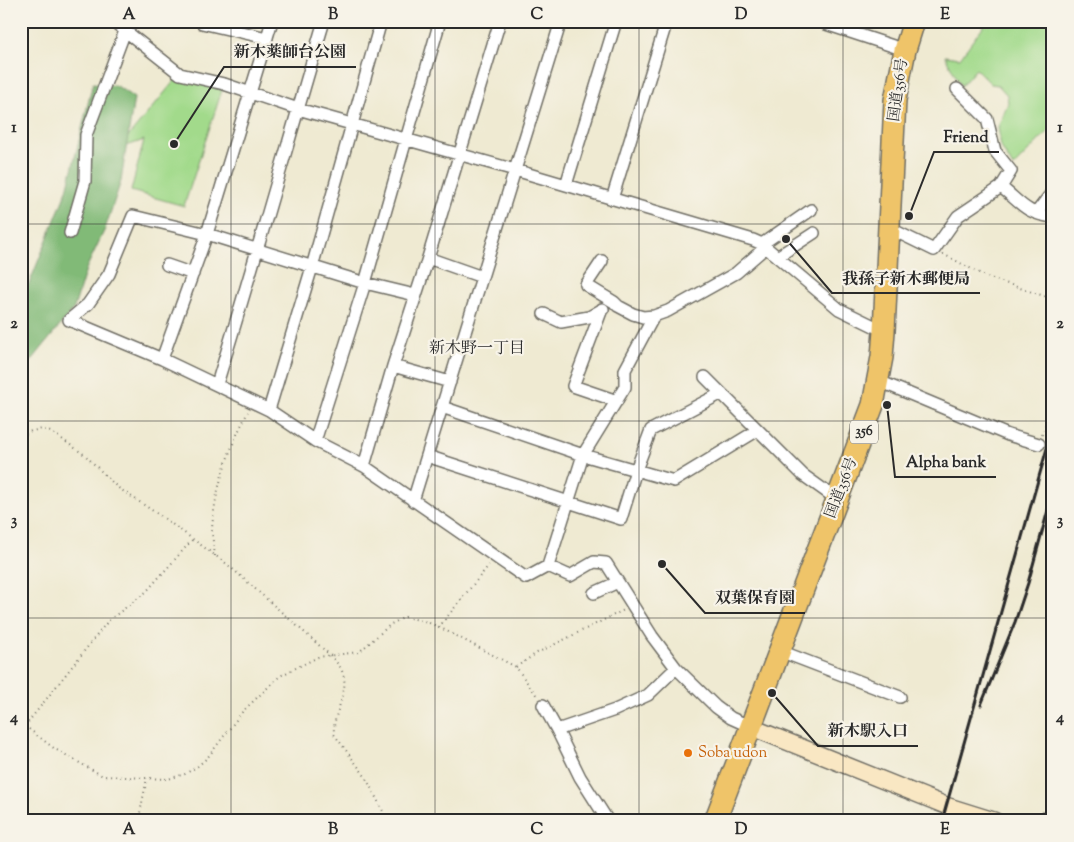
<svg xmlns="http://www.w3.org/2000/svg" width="1074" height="842" font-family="'Sorts Mill Goudy','Noto Serif JP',serif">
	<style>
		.green { fill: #a2da8b; stroke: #66825b }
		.forest { fill: #81ba77; stroke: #567251 }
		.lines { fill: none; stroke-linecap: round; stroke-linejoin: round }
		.street-casing { stroke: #706e65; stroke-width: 14 }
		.secondary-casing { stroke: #706e65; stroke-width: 19 }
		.highway-casing { stroke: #706e65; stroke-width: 24 }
		.path { stroke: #706e65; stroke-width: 2; stroke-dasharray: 1 4; stroke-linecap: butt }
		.street { stroke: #fff; stroke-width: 11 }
		.secondary { stroke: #f9e7c3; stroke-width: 16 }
		.highway { stroke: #efc469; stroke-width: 21 }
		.rail { stroke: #2b2b2b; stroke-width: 3 }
		.grid { fill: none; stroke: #2b2b2b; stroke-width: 1; stroke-opacity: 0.55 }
		.food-dot { fill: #e8710a; stroke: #f7f3e8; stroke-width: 2 }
		.labels { text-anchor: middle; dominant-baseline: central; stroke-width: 4.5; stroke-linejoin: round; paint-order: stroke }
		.shield { fill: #f7f3e8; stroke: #686764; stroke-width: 1 }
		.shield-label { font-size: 14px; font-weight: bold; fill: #2b2b2b }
		.street-label { font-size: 15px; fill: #2b2b2b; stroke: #f7f3e8 }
		.food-label { font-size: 15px; fill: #c56008; stroke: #f7f3e8; text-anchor: start }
		.neighbourhood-label { font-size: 16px; fill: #2b2b2b; stroke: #f7f3e8 }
		.leader { fill: none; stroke: #2b2b2b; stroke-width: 2 }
		.callout-dot { fill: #2b2b2b; stroke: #f7f3e8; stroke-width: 2 }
		.callout-label { font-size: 16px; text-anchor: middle; font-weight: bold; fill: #2b2b2b; stroke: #f7f3e8; stroke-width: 4.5; stroke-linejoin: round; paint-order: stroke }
		.neatline { fill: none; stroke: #2b2b2b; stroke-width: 2 }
		.grid-label { font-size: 16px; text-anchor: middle; font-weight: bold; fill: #2b2b2b }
	</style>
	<rect width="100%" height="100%" fill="#f7f3e8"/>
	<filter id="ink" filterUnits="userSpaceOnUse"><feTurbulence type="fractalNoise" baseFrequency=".02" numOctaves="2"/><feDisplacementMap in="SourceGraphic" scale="10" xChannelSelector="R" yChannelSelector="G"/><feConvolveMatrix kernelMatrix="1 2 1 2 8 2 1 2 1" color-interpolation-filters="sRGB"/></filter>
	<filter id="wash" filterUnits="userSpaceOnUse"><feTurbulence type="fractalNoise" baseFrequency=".0096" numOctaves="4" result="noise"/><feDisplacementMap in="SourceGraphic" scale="20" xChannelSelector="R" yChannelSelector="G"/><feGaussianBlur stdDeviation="1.12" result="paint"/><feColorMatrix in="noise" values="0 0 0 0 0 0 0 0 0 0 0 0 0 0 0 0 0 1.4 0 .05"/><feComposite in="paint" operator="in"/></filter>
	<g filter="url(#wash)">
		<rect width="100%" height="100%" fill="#efead2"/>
		<path class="green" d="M987 21H1053V126L1013 167 1001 147 998 127 1008 103 1007 95 998 85 991 84 976 69 961 86 945 56 960 58Z
			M180 74 224 84 184 206 131 191 144 140 118 149Z"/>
		<path class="forest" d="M93 83 117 86 134 98 121 181 105 229 86 269 74 308 21 374V291L29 284 67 190Z"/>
	</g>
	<g filter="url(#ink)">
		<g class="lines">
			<g class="street-casing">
				<path id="street" d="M113 21 180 74 224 84 298 109 515 170 753 240 762 244 839 309 884 331
					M826 21V24L905 50
					M202 23 267 38
					M566 185 616 21
					M1001 187C1021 203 1026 214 1053 217
					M612 199 665 27 646 21
					M1036 213 1053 191
					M889 228 934 250 958 216 1001 187 1011 171 995 151 987 119 957 89
					M70 233 85 181 86 135 125 31
					M762 244 811 210
					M777 257 814 233
					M428 258 482 277
					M602 261 586 285 614 302 618 306 633 314 643 317 654 316 668 311 736 273 766 247
					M167 265 193 274
					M415 295 365 283 207 234 133 216 109 274 88 304 69 320 162 359 269 410 315 441 364 466 526 578 548 566 570 576 594 562 606 563 652 636 676 668 716 707 731 718 751 727
					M602 309 573 386 617 401
					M544 314 561 322 589 317 603 309
					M162 359 207 234 272 21
					M393 366 450 382
					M705 377 803 475 838 500
					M879 381 1008 435 1039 444
					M217 384C254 264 288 142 324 21
					M442 407 583 455 674 481 758 430
					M269 410 312 267 381 21
					M315 441 365 283 440 21
					M427 456 621 519 636 470 651 430 720 394
					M364 466 393 366 428 258 500 21
					M413 501 561 21
					M548 566 583 455 625 387V370L654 316
					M594 593 618 582
					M780 651 900 697
					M543 705 557 730 580 777 608 821
					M557 730 615 710 648 695 676 668"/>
			</g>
			<g class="secondary-casing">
				<path id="secondary" d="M751 727 947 806 995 821
					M1044 821 1053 818"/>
			</g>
			<g class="highway-casing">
				<path id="highway" d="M715 821 873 405 882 357 884 331 895 100 905 50 914 21"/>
			</g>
			<path class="path" d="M943 254 987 277 1053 299
				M1042 435 1053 404
				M21 436 31 431 43 429 53 433 85 455 117 487 165 519 227 564 330 655C334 660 340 665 342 671 351 691 332 713 334 734L365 776 388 821
				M215 556C214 547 212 538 212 529 215 488 229 448 248 412
				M439 627 516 667 537 696
				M516 667 537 653 624 610
				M21 723 55 749 103 776 168 779 185 774 198 766 208 757 243 711 280 676 318 657 359 652 391 624 405 617 424 621 439 627 489 565
				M25 726 108 621 146 592 193 539
				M135 821 140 813 147 778"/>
			<use href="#street" class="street"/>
			<use href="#secondary" class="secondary"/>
			<use href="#highway" class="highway"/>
			<path class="rail" d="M981 705 1015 622 1028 583 1053 492
				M942 821 1053 427"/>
		</g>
	</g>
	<path class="grid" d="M231 21V821M435 21V821M639 21V821M843 21V821M21 224H1053M21 421H1053M21 618H1053"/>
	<circle class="food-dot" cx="688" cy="753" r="5"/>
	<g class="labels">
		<rect class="shield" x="850" y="420.5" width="28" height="23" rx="4"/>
		<g class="shield-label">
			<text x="864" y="432">356</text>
		</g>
		<g class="street-label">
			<text transform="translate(899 90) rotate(-82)">国道356号</text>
			<text transform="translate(842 488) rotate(-69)">国道356号</text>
		</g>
		<g class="food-label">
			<text x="698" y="753">Soba udon</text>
		</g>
		<g class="neighbourhood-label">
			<text x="477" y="349">新木野一丁目</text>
		</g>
	</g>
	<path class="leader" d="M174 144L224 67H356M909 216L934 152H999M786 239L832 293H980M887 405L895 477H996M662 564L705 613H805M772 693L818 746H918"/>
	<g class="callout-dot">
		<circle cx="174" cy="144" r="5"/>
		<circle cx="909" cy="216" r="5"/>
		<circle cx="786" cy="239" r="5"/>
		<circle cx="887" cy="405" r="5"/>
		<circle cx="662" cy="564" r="5"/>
		<circle cx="772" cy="693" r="5"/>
	</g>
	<g class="callout-label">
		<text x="290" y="57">新木薬師台公園</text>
		<text x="966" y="142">Friend</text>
		<text x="906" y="284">我孫子新木郵便局</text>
		<text x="946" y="467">Alpha bank</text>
		<text x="755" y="603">双葉保育園</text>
		<text x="868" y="736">新木駅入口</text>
	</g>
	<rect width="1074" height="842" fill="none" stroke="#f7f3e8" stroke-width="55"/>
	<rect x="28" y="28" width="1018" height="786" class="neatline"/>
	<g class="grid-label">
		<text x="129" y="19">A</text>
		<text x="333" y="19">B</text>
		<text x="537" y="19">C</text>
		<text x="741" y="19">D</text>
		<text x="945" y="19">E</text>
		<text x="14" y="132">1</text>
		<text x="1060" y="132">1</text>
		<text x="14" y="328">2</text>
		<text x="1060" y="328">2</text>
		<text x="14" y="525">3</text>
		<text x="1060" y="525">3</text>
		<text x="14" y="722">4</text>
		<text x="1060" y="722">4</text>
		<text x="129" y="834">A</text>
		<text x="333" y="834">B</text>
		<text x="537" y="834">C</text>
		<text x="741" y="834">D</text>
		<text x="945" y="834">E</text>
	</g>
</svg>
